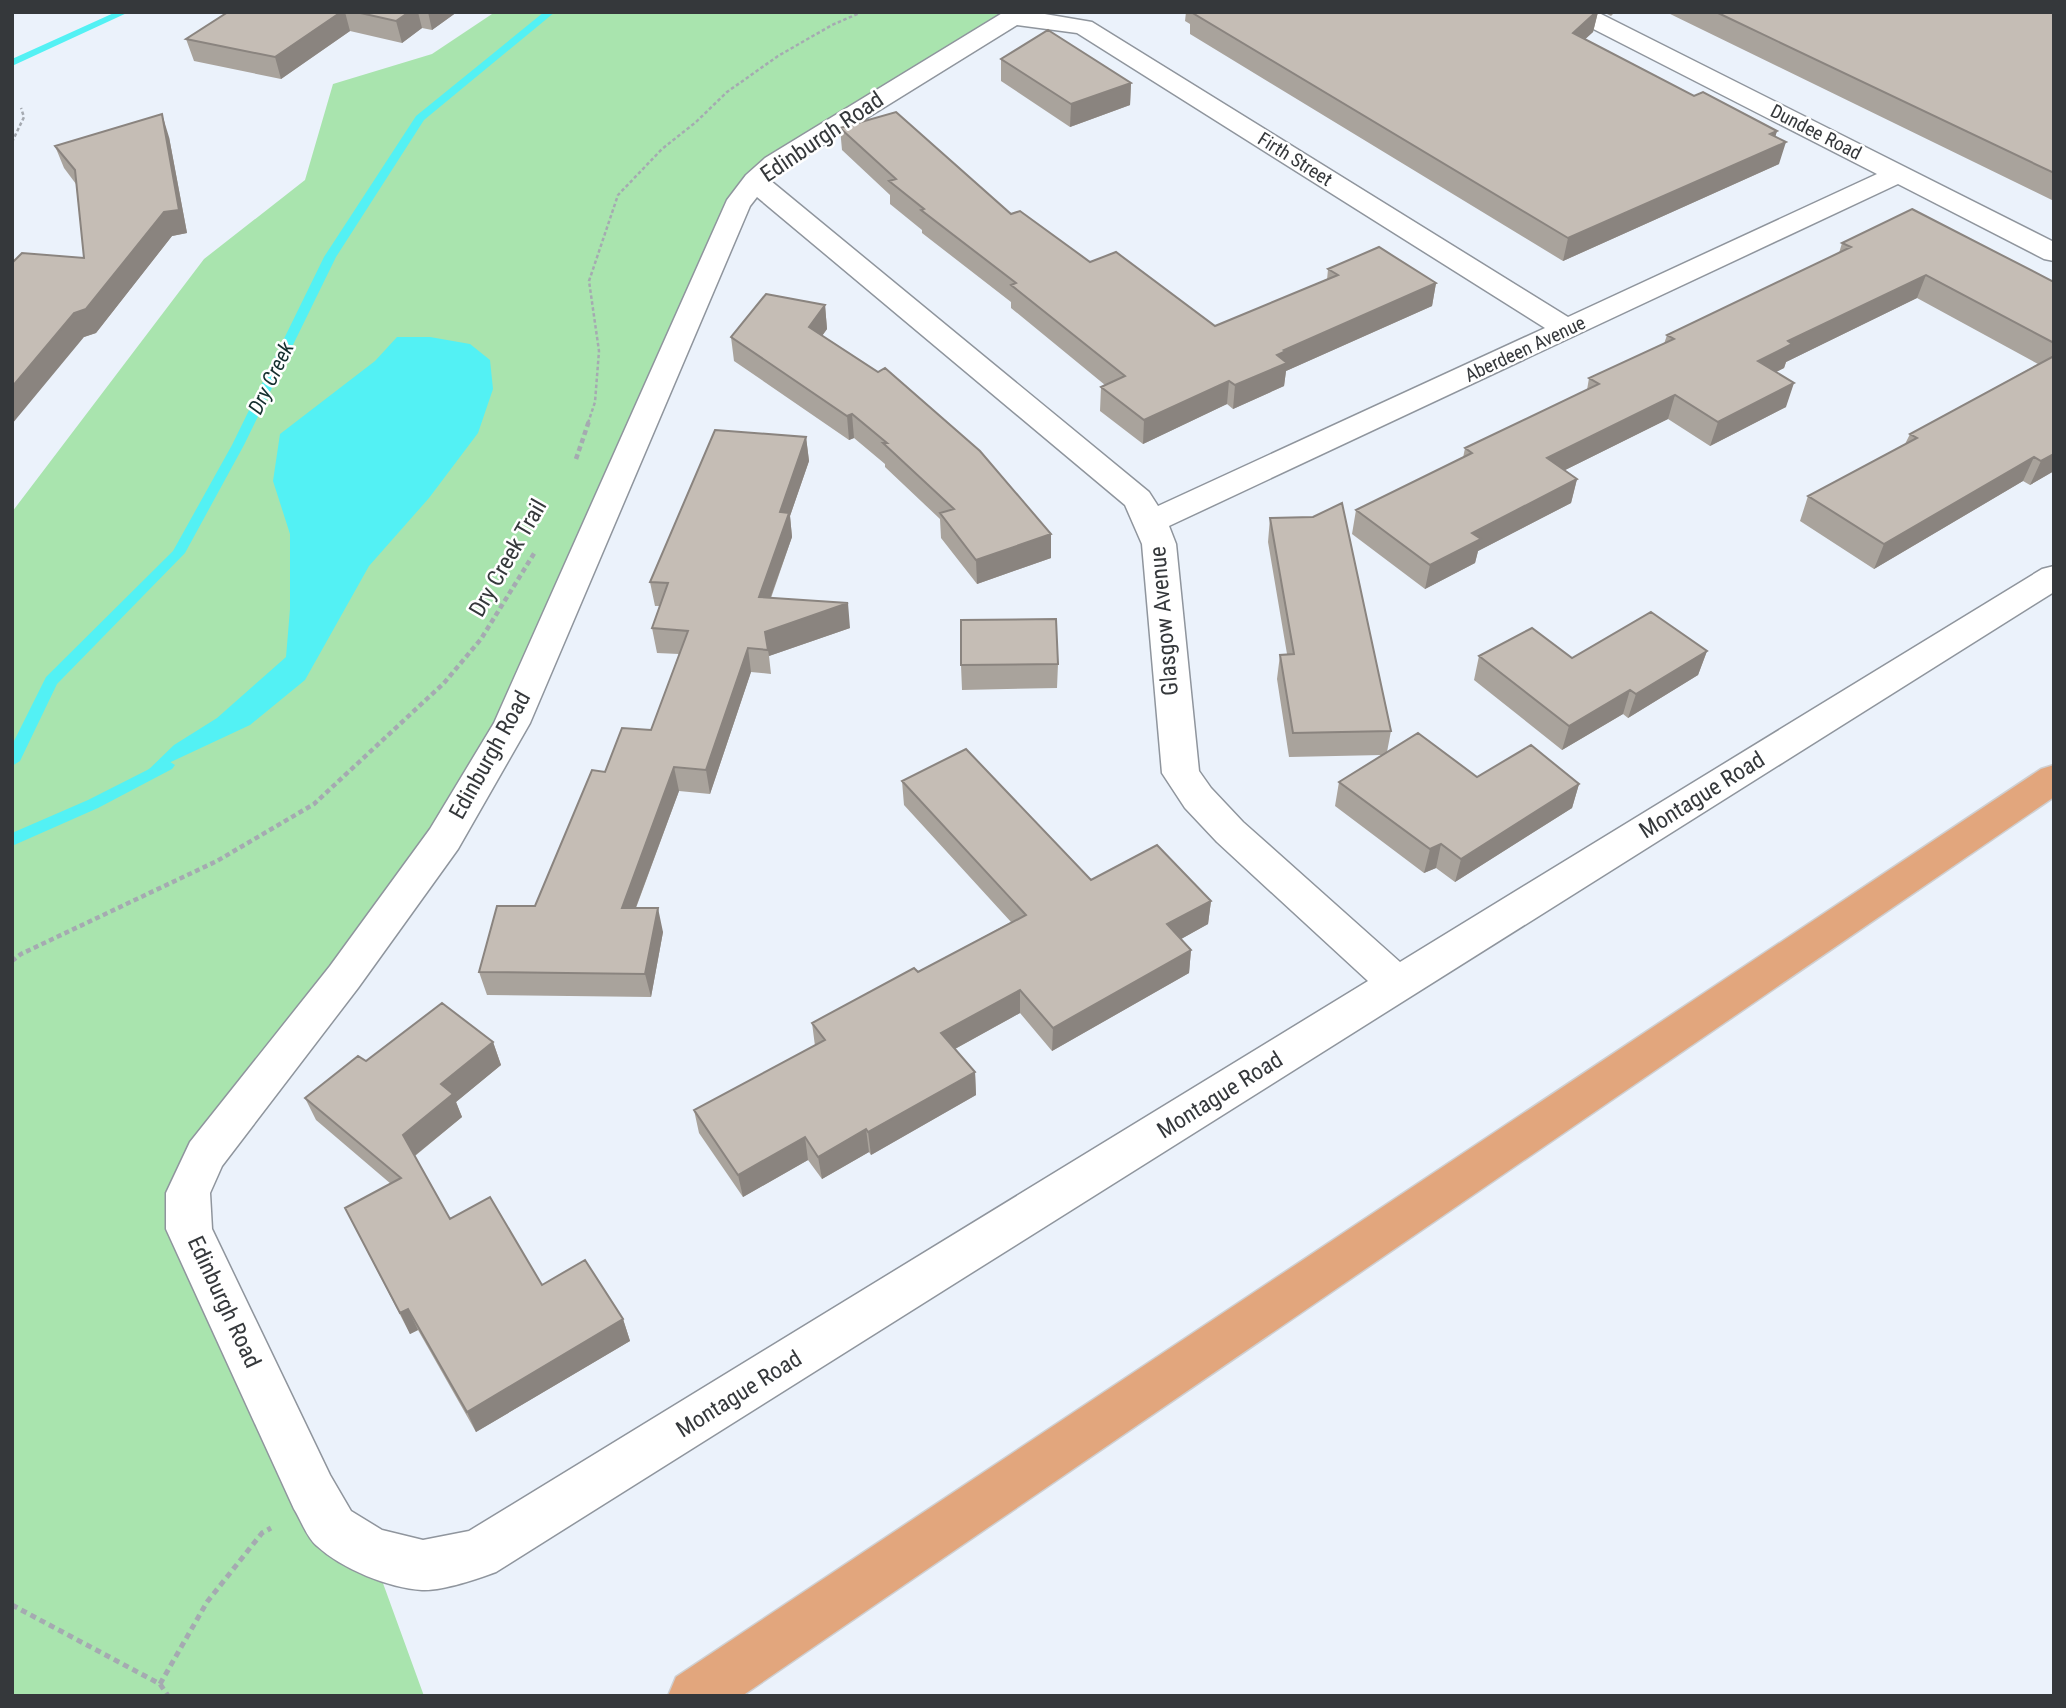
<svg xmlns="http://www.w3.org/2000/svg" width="2066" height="1708" font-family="'Roboto Condensed',sans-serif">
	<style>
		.green { fill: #a9e4ae }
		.water { fill: #53f1f4 }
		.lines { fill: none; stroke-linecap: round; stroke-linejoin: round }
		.stream { fill: #53f1f4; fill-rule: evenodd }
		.minor-casing { stroke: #8f959d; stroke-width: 3 }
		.major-casing { stroke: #cfcfd0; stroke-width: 3 }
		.path-far2 { stroke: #a5aab1; stroke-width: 2.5; stroke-dasharray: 3.5 2.5; stroke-linecap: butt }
		.path-far1 { stroke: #a5aab1; stroke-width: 4.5; stroke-dasharray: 5 3.5; stroke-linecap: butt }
		.path { stroke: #a5aab1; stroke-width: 5; stroke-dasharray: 6 4.5; stroke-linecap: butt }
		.minor { fill: #fff; fill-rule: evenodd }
		.major { fill: #e2a67d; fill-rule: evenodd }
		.wall { fill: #a9a39c }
		.shaded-wall { fill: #8a847f }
		.building { fill: #c5bdb5; stroke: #8a847f; stroke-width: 2 }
		.labels { text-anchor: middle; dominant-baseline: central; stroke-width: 5; stroke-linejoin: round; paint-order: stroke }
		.far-street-label { font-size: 19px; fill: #35383b; stroke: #fff }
		.far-water-label { font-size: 21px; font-style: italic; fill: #152f2f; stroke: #fff }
		.street-label { font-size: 23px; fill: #35383b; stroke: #fff }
	</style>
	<rect width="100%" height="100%" fill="#ebf2fb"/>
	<path class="green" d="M495 12H1023L774 164 737 206 563 608 373 937 227 1127 189 1229 372 1553 424 1696H12V512L204 259 305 180 333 84 432 54Z"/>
	<path class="water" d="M397 337H430L470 344 490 360 493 389 478 433 429 498 369 566 305 680 250 725 143 775 174 745 217 718 286 657 290 609V534L273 481 280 434 375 361Z"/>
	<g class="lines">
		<path class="stream" d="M116 12H129L12 66V59Z
			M544 12H555L424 120 336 257 244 445 185 553 57 684 20 761 12 766V745L46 677 173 551 232 445 324 257 416 116Z
			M167 760 175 765 172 769 98 808 12 846V833L88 800Z"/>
		<g class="minor-casing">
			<path id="minor" d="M1004 12H1033L1092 22 1568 317 1877 174 1570 17 1566 12H1597L2054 242V261L2044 259 1898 184 1169 526 1176 544 1199 771 1211 788 1243 822 1400 962 2042 569 2054 566V592L496 1572C477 1579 442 1591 422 1590 389 1588 342 1569 317 1546 307 1538 301 1520 294 1509L166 1229V1193L190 1142 330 966 430 829 494 723 727 200 746 175 765 158ZM1017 25 1077 33 1545 328 1158 506 1149 492 771 181 783 170ZM757 197 1125 505 1142 544 1162 773 1185 808 1217 842 1368 981 469 1531 423 1540 382 1530 351 1511 330 1475 212 1229 210 1193 222 1166 358 988 458 849 530 723 750 206Z"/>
		</g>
		<g class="major-casing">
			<path id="major" d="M2054 765V797L742 1696H668L676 1677 2041 769Z"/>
		</g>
		<path class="path-far2" d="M12 142 24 117 21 108
			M588 423 595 402 599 351 589 281 618 195 662 149 696 122 727 92 778 56 832 25 862 12"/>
		<path class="path-far1" d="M576 459 589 421
			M12 961 21 954 217 861 314 804 444 683 481 639 535 552"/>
		<path class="path" d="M12 1605 160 1684 168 1696
			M160 1684 207 1602 262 1533 271 1528"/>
		<use href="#minor" class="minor"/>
		<use href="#major" class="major"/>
	</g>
	<path class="wall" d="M228 12H457L432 30 422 28 402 43 350 31 281 79 194 61 186 39Z
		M1186 12H1598L1593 32 1585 39 1694 96 1777 131 1775 136 1779 164 1563 261 1190 34V24L1185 21Z
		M1603 12H1615L1611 16Z
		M1666 12H2054V201Z
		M1001 59 1131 83 1130 105 1070 127 1001 81Z
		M840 128 1011 214 1090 262 1215 326 1327 280 1328 269 1436 283 1432 306 1286 371 1284 386 1233 409 1227 404 1143 444 1100 411 1101 387 1105 385 1011 308V302L922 233V230L890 204V195L842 150Z
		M169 137 187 233 172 236 96 333 84 337V258L76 184 64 168 55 146Z
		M1842 243 2054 282V471L2030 485 2023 481 1874 569 1800 521 1808 496 1905 444 1910 434 2038 364 1917 298 1786 362 1784 368 1776 372 1786 407 1710 446 1668 419 1565 470 1577 479 1571 503 1478 551 1475 563 1425 589 1352 534 1356 510 1463 458 1465 448 1587 390 1589 378 1664 344 1667 335 1839 253Z
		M825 305 827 329 822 336 1051 534V558L977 584 941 538 940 519 885 467V464L854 438 849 440 734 361 731 337Z
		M806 437 809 461 790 516 792 537 771 598 850 628 769 656 771 674 751 672 710 794 679 791 636 908 663 932 651 997 487 995 479 972 535 906 605 772 651 730 679 654 657 653 652 628 660 606H655L650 582Z
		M1270 518 1391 731 1387 752 1477 777 1579 784 1572 808 1455 882 1436 868 1424 873 1335 806 1339 782 1382 755 1289 757 1277 679 1280 655 1287 654 1268 542Z
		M1707 651 1698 675 1628 718 1623 714 1562 750 1474 680 1479 656 1572 658Z
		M1058 664 1057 688 962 690 961 665Z
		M902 781 1091 880 1211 901 1208 924 1181 939 1191 950 1189 973 1052 1051 1020 1013 955 1049 975 1072 976 1095 871 1155 869 1152 822 1179 808 1160 743 1197 699 1133 694 1110 815 1046 812 1023 918 972 1011 922 904 805Z
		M493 1042 501 1065 456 1102 462 1117 415 1156 450 1219 542 1285 623 1319 630 1341 476 1432 418 1330 410 1334 345 1208 391 1184 316 1120 305 1098Z"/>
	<path class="shaded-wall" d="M341 12H345L350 31 281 79 275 57Z
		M409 12H418L422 28 402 43 396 21Z
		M428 12H457L432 30Z
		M1596 12H1598L1593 32 1568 55 1573 33Z
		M1131 83 1130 105 1070 127 1071 104Z
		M162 114 169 137 187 233 172 236 96 333 84 337 12 424V387L74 313Z
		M1777 131 1772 148 1786 142 1779 164 1563 261 1568 238Z
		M1926 275 1917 298 1786 362 1784 368 1750 385 1758 361 1788 341Z
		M1436 283 1432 306 1286 371 1284 386 1233 409 1235 385 1284 350Z
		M825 305 827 329 811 351 809 327Z
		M1229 381 1227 404 1143 444 1144 420Z
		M1794 383 1786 407 1710 446 1718 422Z
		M1675 395 1668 419 1541 482 1547 458Z
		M852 414 854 438 849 440 847 416Z
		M806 437 809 461 790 516 792 537 762 621 759 597 780 512Z
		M2054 454V471L2030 485 2041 461Z
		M2034 457 2023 481 1874 569 1884 544Z
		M1577 479 1571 503 1478 551 1475 563 1425 589 1430 565 1472 533Z
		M1051 534V558L977 584 976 560Z
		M848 603 850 628 769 656 765 632Z
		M748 648 751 672 710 794 706 770Z
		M1707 651 1698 675 1628 718 1636 694Z
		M1630 690 1623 714 1562 750 1569 726Z
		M674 767 679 791 627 931 622 908Z
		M1579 784 1572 808 1455 882 1461 859Z
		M1441 844 1436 868 1424 873 1430 849Z
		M1211 901 1208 924 1165 948 1167 924Z
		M658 908 663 932 651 997 645 974Z
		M1191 950 1189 973 1052 1051 1053 1028Z
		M1020 990V1013L942 1056 941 1033Z
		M493 1042 501 1065 456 1102 462 1117 413 1157 403 1135 441 1084Z
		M975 1072 976 1095 871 1155 868 1132Z
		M866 1129 869 1152 822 1179 818 1157Z
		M805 1137 808 1160 743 1197 738 1175Z
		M408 1309 418 1330 410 1334 400 1313Z
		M623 1319 630 1341 476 1432 467 1412Z"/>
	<path class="building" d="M228 12H341L275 57 186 39Z
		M356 12H409L396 21Z
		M1191 12H1596L1573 33 1694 96 1703 92 1777 131 1770 134 1786 142 1568 238Z
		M1716 12H2054V173Z
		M1048 30 1131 83 1071 104 1001 59Z
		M896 112 1011 214 1020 211 1090 262 1116 252 1215 326 1338 275 1328 269 1379 247 1436 283 1284 350 1286 351 1277 355 1287 363 1235 385 1229 381 1144 420 1101 387 1125 376 1011 285 1016 283 921 210 924 209 889 181 896 179 840 128Z
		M162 114 179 210 164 212 86 309 74 313 12 387V263L22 253 84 258 75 170 55 146Z
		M1912 209 2054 282V343L1926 275 1788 341 1792 344 1758 361 1794 383 1718 422 1675 395 1547 458 1577 479 1472 533 1481 539 1430 565 1356 510 1472 453 1465 448 1599 384 1589 378 1674 339 1667 335 1851 247 1842 243Z
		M766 294 825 305 809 327 878 372 885 368 980 451 1051 534 976 560 940 513 954 509 883 443H887L852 414 847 416 731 337Z
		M2054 356V454L2041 461 2034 457 1884 544 1808 496 1917 438 1910 434Z
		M715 430 806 437 780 512 789 513 759 597 848 603 765 632 768 650 748 648 706 770 674 767 622 908H658L645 974 479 972 497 906H535L592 770 605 772 622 728 651 730 688 631 652 628 668 583 650 582Z
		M1342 503 1391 731 1293 733 1280 655 1294 654 1270 518 1313 517Z
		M1651 612 1707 651 1636 694 1630 690 1569 726 1479 656 1532 628 1572 658Z
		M1056 619 1058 664 961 665V620Z
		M1418 733 1477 777 1531 745 1579 784 1461 859 1441 844 1430 849 1339 782Z
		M966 749 1091 880 1157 845 1211 901 1167 924 1191 950 1053 1028 1020 990 941 1033 975 1072 868 1132 866 1129 818 1157 805 1137 738 1175 694 1110 825 1040 812 1023 914 968 918 972 1026 915 902 781Z
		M442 1003 493 1042 441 1084 453 1094 403 1135 450 1219 490 1197 542 1285 585 1260 623 1319 467 1412 408 1309 400 1313 345 1208 401 1178 305 1098 358 1056 366 1061Z"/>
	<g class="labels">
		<g class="far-street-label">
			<text transform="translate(1816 132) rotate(27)">Dundee Road</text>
			<text transform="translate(1295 159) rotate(32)">Firth Street</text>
			<text transform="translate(1525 349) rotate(-25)">Aberdeen Avenue</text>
		</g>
		<g class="far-water-label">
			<text transform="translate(271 378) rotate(-64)">Dry Creek</text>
		</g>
		<g class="street-label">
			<text transform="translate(822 137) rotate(-34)">Edinburgh Road</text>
			<text transform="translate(508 558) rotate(-60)">Dry Creek Trail</text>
			<text transform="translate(1164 621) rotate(-95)">Glasgow Avenue</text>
			<text transform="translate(490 755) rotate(-61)">Edinburgh Road</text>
			<text transform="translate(1702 795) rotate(-32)">Montague Road</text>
			<text transform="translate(1220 1095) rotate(-32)">Montague Road</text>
			<text transform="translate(224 1302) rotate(65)">Edinburgh Road</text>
			<text transform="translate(739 1394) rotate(-32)">Montague Road</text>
		</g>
	</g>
	<rect width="2066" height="1708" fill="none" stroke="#35383b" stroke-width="28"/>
</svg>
